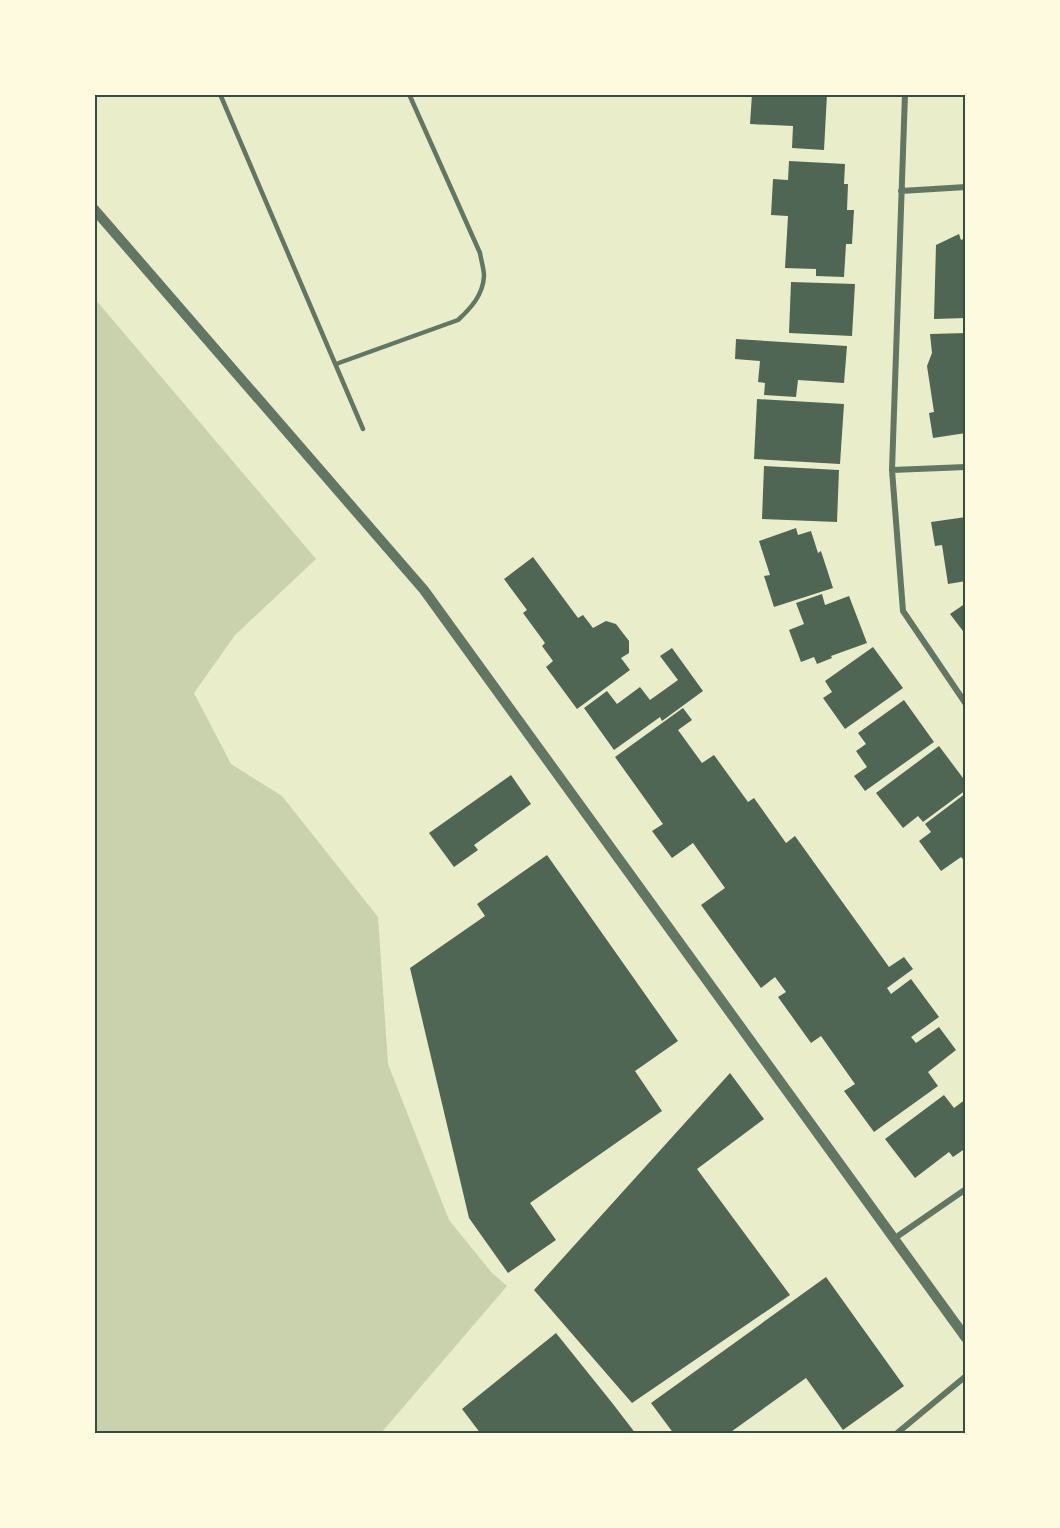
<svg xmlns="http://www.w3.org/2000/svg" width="1060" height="1528" font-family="'Golos Text',sans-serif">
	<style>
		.green { fill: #cad2ad }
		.building { fill: #4f6655 }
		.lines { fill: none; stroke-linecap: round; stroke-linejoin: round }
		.service { stroke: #617663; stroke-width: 4.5 }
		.minor { stroke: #617663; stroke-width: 6 }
		.tertiary { stroke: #617663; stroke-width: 10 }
		.neatline { fill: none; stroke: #344e41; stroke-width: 2 }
	</style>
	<rect width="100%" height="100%" fill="#e9edc9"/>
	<path class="green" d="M95 299 316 559 235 635 194 693 231 764 282 796 378 917 388 1064 449 1220 492 1273 507 1286 381 1433H95Z"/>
	<path class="building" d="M752 94H827L824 150 792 148 793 126 750 124Z
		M789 161 845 164 844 184H848L847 210H854L852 244H846L844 277 816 276V269L785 268 788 216 771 215 773 179 788 180Z
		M959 234 961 240 966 238V318L934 319 936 245Z
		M791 282 855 284 852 336 789 333Z
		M966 333V433L933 438 929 413 934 412 927 366 932 353 930 334Z
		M736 339 847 346 844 383 798 380 796 397 764 395 765 383 758 382 760 361 735 359Z
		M757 399 844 404 840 464 754 459Z
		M764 466 839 470 837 522 762 519Z
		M966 517V581L948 584 942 545 935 546 931 522Z
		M796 528 798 535 811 531 818 553 821 551 833 588 774 607 764 576 770 575 759 541Z
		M533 557 578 618 583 615 593 628 606 621 616 624 629 641V653L621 658 630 670 577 709 546 667 553 661 542 646 545 643 523 613 527 610 504 579Z
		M822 594 825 605 849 596 867 643 831 656 832 658 817 664 814 657 801 662 789 630 804 624 796 603Z
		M966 603V635L950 614Z
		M873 647 903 688 845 729 823 698 832 692 825 681Z
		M672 648 703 691 662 721 660 717 614 750 584 708 607 691 617 704 640 687 650 700 678 680 660 656Z
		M904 700 934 742 865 791 854 776 867 767 856 751 866 744 858 733Z
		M683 708 692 720 678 730 702 763 714 755 748 802 754 798 786 843 795 836 889 967 904 957 913 969 887 988 891 994 911 979 939 1017 911 1037 916 1043 939 1027 956 1050 928 1072 938 1086 874 1132 844 1091 855 1084 821 1036 811 1043 778 997 786 992 775 977 761 988 701 905 725 888 693 843 672 858 652 831 663 824 615 757Z
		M939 746 966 782V790L923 822 918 816 903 828 876 793Z
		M511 775 531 804 474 845 478 850 454 867 429 833Z
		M966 793V863L961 857 941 871 919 841 931 832 925 824Z
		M547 855 678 1041 635 1071 662 1111 530 1203 556 1240 508 1273 469 1218 410 968 485 916 477 904Z
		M730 1073 764 1119 697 1169 790 1295 632 1403 534 1290Z
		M944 1095 954 1108 966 1099V1148L953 1157 949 1152 915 1178 885 1139Z
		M826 1277 904 1386 843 1430 806 1378 728 1434H674L651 1403Z
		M556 1333 613 1404 636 1434H481L462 1409Z"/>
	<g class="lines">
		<path class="service" d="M220 94 363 429
			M336 364 458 320C471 308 483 295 484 276 484 269 481 260 480 253L409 94"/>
		<path class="minor" d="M905 94 892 470 903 611 966 704
			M901 191 966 187
			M892 470 966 467
			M895 1238 966 1189
			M896 1434 966 1376"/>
		<path class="tertiary" d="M94 209 424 590 966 1338"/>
	</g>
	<rect width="1060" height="1528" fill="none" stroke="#fefae0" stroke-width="192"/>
	<rect x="96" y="96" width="868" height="1336" class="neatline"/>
</svg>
